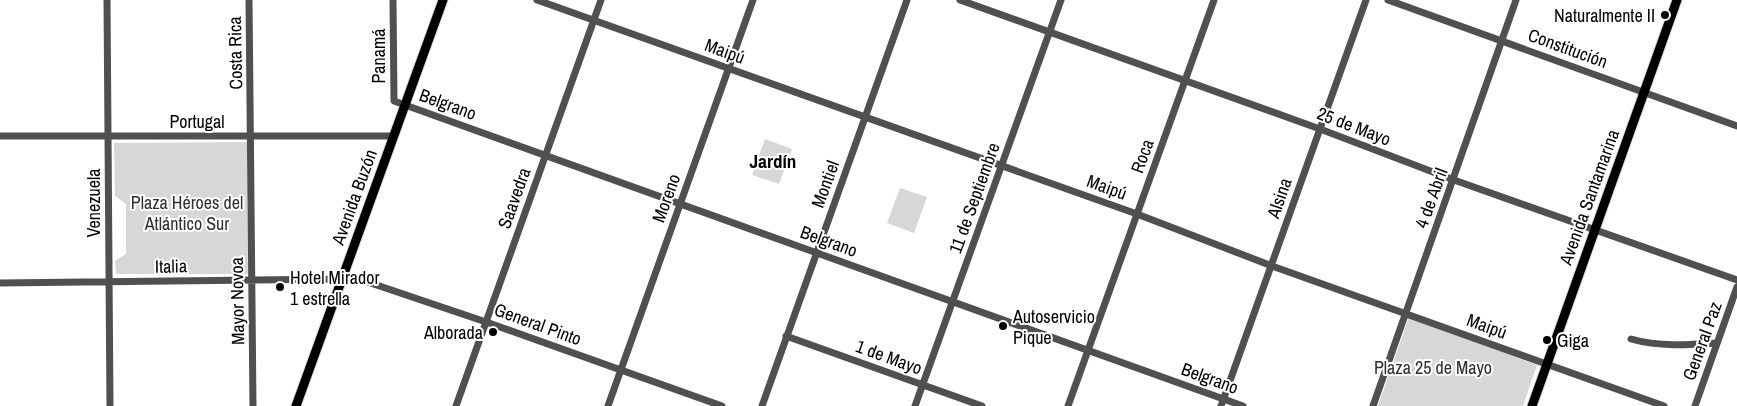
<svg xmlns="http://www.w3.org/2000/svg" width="1737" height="406" font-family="'Archivo Narrow',sans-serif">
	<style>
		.green { fill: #d7d7d7 }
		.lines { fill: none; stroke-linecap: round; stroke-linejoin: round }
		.major-casing { stroke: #dbdbdb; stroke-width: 11 }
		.minor { stroke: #505050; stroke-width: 7 }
		.major { stroke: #000; stroke-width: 9 }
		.poi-dot { fill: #000; stroke: #fff; stroke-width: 2 }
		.labels { text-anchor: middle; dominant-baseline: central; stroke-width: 4; stroke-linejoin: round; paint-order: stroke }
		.poi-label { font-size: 18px; fill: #000; stroke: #fff; text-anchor: start }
		.street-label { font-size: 18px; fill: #000; stroke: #fff }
		.park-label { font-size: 18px; fill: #2e2e2e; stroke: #fff }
		.neighbourhood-label { font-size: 19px; font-weight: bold; fill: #000; stroke: #fff }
	</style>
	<rect width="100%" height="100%" fill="#fff"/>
	<path class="green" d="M765 139 792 149 779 184 752 175Z
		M247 142 248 274H116L115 261 126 254V204L115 196 114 143Z
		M900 188 927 197 914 233 887 223Z
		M1409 317 1537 365 1523 406H1378Z"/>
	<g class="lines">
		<g class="major-casing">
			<path id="major" d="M296 406 443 0
				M1532 406 1677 0"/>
		</g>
		<path class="minor" d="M107 0 110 406
			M249 0 253 406
			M393 0 394 101 1243 406
			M537 0 1137 214 1272 266 1664 406
			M960 0 1320 129 1454 180 1737 280
			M1388 0 1737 126
			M0 136H394
			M344 274 486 322 722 406
			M0 283 342 279
			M786 336 982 406
			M1631 339C1659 347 1688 345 1717 343
			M456 406 601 0
			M608 406 753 0
			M762 406 907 0
			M915 406 1061 0
			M1068 406 1214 0
			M1221 406 1366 0
			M1373 406 1516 0
			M1695 406 1737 287"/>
		<use href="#major" class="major"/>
	</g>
	<g class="poi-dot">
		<circle cx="1665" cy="15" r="5"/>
		<circle cx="280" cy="287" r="5"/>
		<circle cx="1003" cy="326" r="5"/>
		<circle cx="493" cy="332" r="5"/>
		<circle cx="1547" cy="340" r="5"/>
	</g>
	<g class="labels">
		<g class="poi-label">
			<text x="1655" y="15" text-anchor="end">Naturalmente II</text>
			<text x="290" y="277">Hotel Mirador<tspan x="290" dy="21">1 estrella</tspan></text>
			<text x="1013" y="316">Autoservicio<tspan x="1013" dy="21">Pique</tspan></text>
			<text x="483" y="332" text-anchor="end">Alborada</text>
			<text x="1557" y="340">Giga</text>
		</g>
		<g class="street-label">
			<text transform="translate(1568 48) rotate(20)">Constitución</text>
			<text transform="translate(725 51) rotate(20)">Maipú</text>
			<text transform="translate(235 53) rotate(-91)">Costa Rica</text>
			<text transform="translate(378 56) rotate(-90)">Panamá</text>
			<text transform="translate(448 104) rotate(20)">Belgrano</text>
			<text x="197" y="121">Portugal</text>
			<text transform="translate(1354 126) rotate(21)">25 de Mayo</text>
			<text transform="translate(1142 156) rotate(-70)">Roca</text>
			<text transform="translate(825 184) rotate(-70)">Montiel</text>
			<text transform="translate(1107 187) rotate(20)">Maipú</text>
			<text transform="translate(354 197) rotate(-70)">Avenida Buzón</text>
			<text transform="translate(1589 197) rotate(-70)">Avenida Santamarina</text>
			<text transform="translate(514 198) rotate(-70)">Saavedra</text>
			<text transform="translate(666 198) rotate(-70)">Moreno</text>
			<text transform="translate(974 198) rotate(-70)">11 de Septiembre</text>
			<text transform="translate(1279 198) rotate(-71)">Alsina</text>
			<text transform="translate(1431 198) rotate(-70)">4 de Abril</text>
			<text transform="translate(93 203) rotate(-90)">Venezuela</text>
			<text transform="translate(829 241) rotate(20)">Belgrano</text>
			<text transform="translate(171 266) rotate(-1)">Italia</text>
			<text transform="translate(237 301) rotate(-91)">Mayor Novoa</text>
			<text transform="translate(538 324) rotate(20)">General Pinto</text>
			<text transform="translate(1487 326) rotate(20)">Maipú</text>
			<text transform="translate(1702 341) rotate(-70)">General Paz</text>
			<text transform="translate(889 357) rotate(20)">1 de Mayo</text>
			<text transform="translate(1210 378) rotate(20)">Belgrano</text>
		</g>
		<g class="park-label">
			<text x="187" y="202">Plaza Héroes del<tspan x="187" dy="21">Atlántico Sur</tspan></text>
			<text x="1433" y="367">Plaza 25 de Mayo</text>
		</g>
		<g class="neighbourhood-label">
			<text x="773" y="161">Jardín</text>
		</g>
	</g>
</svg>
